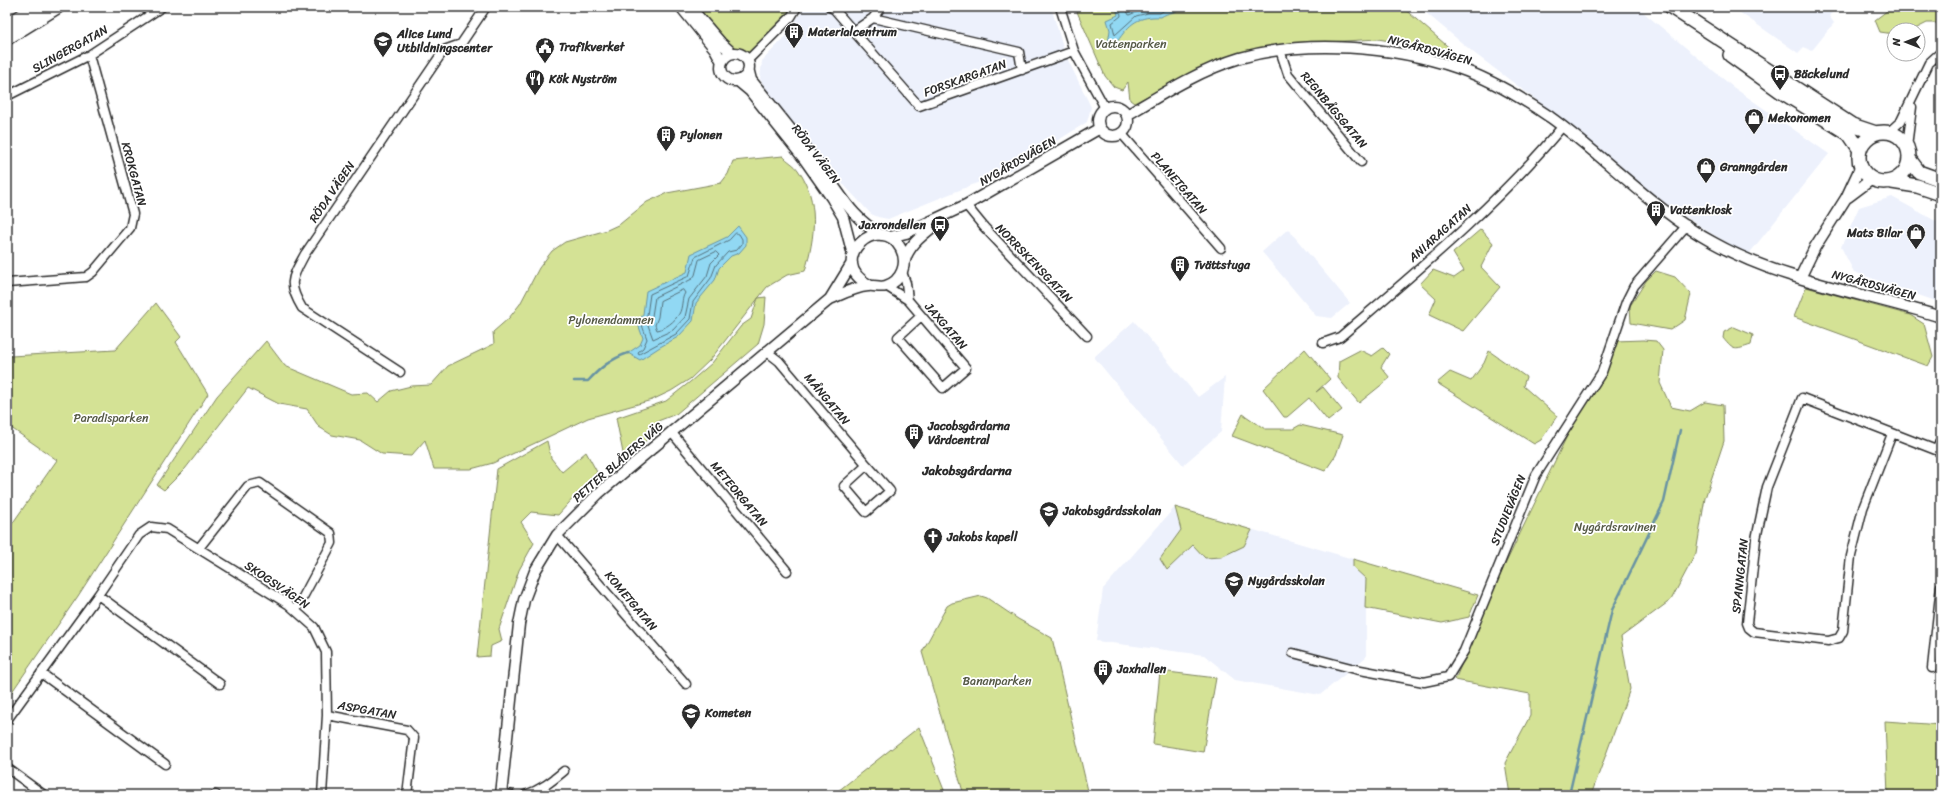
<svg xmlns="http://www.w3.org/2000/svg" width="1948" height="802" font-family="Sriracha,sans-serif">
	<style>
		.built { fill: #edf1fc }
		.green { fill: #d4e295; stroke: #808660 }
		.water { fill: #91d8f3; stroke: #6893a3 }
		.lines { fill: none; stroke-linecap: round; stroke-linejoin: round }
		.shore { stroke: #54707b; stroke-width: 1 }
		.stream { stroke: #6893a3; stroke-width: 2.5 }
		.minor-casing { stroke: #2b2b2b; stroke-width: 11 }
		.tertiary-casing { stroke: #2b2b2b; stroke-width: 13 }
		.trunk-casing { stroke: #2b2b2b; stroke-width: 16 }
		.minor { stroke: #fff; stroke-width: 8 }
		.tertiary { stroke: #fff; stroke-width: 10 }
		.trunk { stroke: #fff; stroke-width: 13 }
		.labels { text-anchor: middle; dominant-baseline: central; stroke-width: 3.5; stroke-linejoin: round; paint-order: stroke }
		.poi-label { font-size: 12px; font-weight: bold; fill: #2b2b2b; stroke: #fff; text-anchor: start }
		.park-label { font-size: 12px; fill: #555946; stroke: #fff }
		.street-label { font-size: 12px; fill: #2b2b2b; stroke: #fff }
		.neighbourhood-label { font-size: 13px; font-weight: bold; fill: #2b2b2b; stroke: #fff }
	</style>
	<rect width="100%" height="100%" fill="#fff"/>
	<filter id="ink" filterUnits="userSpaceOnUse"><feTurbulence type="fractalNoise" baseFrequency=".025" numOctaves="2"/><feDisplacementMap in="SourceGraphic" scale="8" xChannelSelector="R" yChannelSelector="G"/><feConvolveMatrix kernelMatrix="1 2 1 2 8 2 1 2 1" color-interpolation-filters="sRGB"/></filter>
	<g filter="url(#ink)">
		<path class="built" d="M805 7H1051L1065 54 1091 107 1087 122 1014 168 888 219 878 217 871 214 832 172 771 98 760 79 762 61 784 38Z
			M1419 7H1637L1733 87 1829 154 1748 255 1707 231 1649 192 1559 117 1474 53Z
			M1732 7H1837L1829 16 1834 23 1814 48 1811 51 1804 47 1798 53Z
			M1892 197 1941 224V303L1854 272 1841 247 1859 207Z
			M1288 229 1350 303 1332 318 1316 316 1262 252Z
			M1134 321 1198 397 1225 377 1221 432 1183 465 1094 357Z
			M1175 507 1353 559V567L1366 579V657L1320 695 1235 680 1204 655 1096 641 1103 589Z"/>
		<path class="green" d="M692 7H794L748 60 743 54 736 52Z
			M1075 7H1402L1453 51 1452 60 1401 43 1378 39 1278 45 1244 54 1167 86 1134 103 1130 100 1128 82 1122 90 1114 87 1105 76Z
			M1892 7H1941V23H1927L1913 30H1894V34L1880 32 1875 20Z
			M783 156C787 161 795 165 798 170 820 201 815 237 805 271L787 275 767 287 710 360 690 379 671 391 652 400 588 418 493 463 471 469H434L425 440 411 456 382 454 360 440 332 435 319 427 307 409 279 404 248 388 185 469 164 490 157 485 217 396 266 341 285 366 351 394 368 393 378 402 391 391 411 386 431 385 448 366 494 344 493 332 509 318 520 304 539 268 552 251 565 242 607 230 620 224 647 202 667 193 721 183 728 174 733 161Z
			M1481 229 1493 243 1481 267 1500 287 1463 331 1429 315 1436 299 1420 284 1433 270 1454 278 1464 271 1453 253Z
			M1656 271 1675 277 1691 294 1685 320 1670 330 1631 323 1630 306 1646 281Z
			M1806 287 1910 315 1924 324 1933 357 1928 366 1794 317Z
			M766 297 764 324 758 344 676 414 658 421 650 429 648 439 624 458 616 418 666 401 690 382 712 363 741 326 751 319 758 298Z
			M156 303 181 337 176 342 208 394 78 596 7 699V531L57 460 7 425V360L11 356 115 350Z
			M1734 327 1753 335 1751 345C1735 350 1734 352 1723 338L1724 332Z
			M1643 340 1656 341 1663 350 1660 383 1671 407 1690 411 1705 402 1723 405 1724 441 1705 498 1696 553 1671 600 1621 637 1630 689 1591 795H1510L1505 763 1530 716V694L1455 680 1489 598 1567 436 1606 368 1615 341Z
			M1383 348 1389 354 1381 367 1390 378 1359 403 1338 378 1339 361 1360 350 1372 356Z
			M1305 349 1330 379 1316 392 1323 387 1342 410 1328 421 1309 398 1287 417H1284L1263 389Z
			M1489 351 1526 377 1523 386 1557 416 1541 440 1534 444 1437 383 1450 372 1471 381 1484 363Z
			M1243 414 1265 429H1293L1300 425 1343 435 1336 455 1325 471 1232 436Z
			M547 441 551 458 562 472 586 452 597 472 558 515 531 512 521 522 534 543 519 570 499 629 502 641 491 646 490 656 477 657 497 469Z
			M1175 507 1252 530 1244 546 1221 557 1205 558 1193 545 1167 570 1160 559 1181 530Z
			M1353 559 1478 595 1469 617 1442 623 1365 608 1366 579 1353 567Z
			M981 596 987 598 1018 619 1052 638 1089 795H964L922 652 947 606 952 603Z
			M1160 671 1216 678 1203 752 1153 744Z
			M1885 721 1941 725V795H1888Z
			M919 727 946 795H833Z"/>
		<path class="water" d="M1116 7 1165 9 1183 7C1177 13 1168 12 1161 17 1138 16 1130 23 1117 42L1108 44 1110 30 1107 20 1118 15Z
			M738 226 746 237V245L739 253 731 256 719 268 715 280 696 303 693 321 678 337 660 347 640 360 628 353 640 345 643 338 638 324 643 314 646 291 687 272 691 254 727 237Z"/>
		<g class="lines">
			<path class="shore" d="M1120 7 1121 16 1112 23 1115 35 1136 16 1148 13H1160L1166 9 1175 7
				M1125 7 1129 15 1146 8 1159 7
				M736 233 739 234 742 239V244L737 250 728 252 716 265 711 278 693 302 690 319 676 334 639 354 638 352 643 348 647 339 642 325 647 315 650 294 689 276 695 257 729 240Z
				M716 252 719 255 711 263 707 276 689 299 685 317 673 330 653 339 648 325 652 316 655 297 692 279 695 275 699 260Z
				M683 290 685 293C681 299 683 307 679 314 675 321 665 329 657 330L655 325 658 317 660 301Z"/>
			<path class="stream" d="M574 381H588C600 368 611 359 628 353
				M1569 795 1612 610 1664 502 1680 430"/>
			<g class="minor-casing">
				<path id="minor" d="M830 7 834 9 919 106 1074 51
					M1060 7 1074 51 1105 108
					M873 18 1019 52 1022 70
					M854 31 873 18 881 7
					M1280 50 1288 74 1361 162
					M748 60 791 17 797 7
					M7 96 89 55 162 7
					M1889 132 1901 121 1929 63 1941 52
					M1121 133 1221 248
					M1907 146 1912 107
					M966 205 984 227 1087 336
					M902 272 906 283 908 300
					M7 283 86 277 93 272 130 228 133 214 89 55
					M886 286 908 300 966 368 943 388 898 337 921 316
					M1323 343 1340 337C1417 271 1497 205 1562 127
					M766 351 779 361 867 465 844 486 866 512 890 491 867 465
					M400 372 302 308C287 283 292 278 305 254L444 50 461 44 486 7
					M672 433 787 571
					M1892 434 1863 508 1851 556 1843 631 1839 638 1828 641 1754 632 1749 628 1747 623 1756 539 1767 487 1802 398 1941 452
					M1937 449 1941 439
					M557 535 686 684
					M199 548 248 486 260 483 331 533 332 543 296 610
					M1941 586 1935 640 1941 645
					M98 595 220 684
					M1293 653 1355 669 1424 682 1448 677 1464 651 1536 475 1602 372 1626 302 1634 286 1687 225
					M1932 668 1935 640
					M41 673 165 764
					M327 715 407 730 414 738 407 795
					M7 720 98 595 139 535 151 527 167 529 288 604 314 627 326 652 327 715 322 795
					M7 768 44 795
					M501 793 511 795
					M215 795H216
					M525 795C541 790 552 781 564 771"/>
			</g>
			<g class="tertiary-casing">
				<path id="tertiary" d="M681 7 715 49 722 62
					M690 7 721 43 732 53
					M721 67a14 14 0 1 1 28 0a14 14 0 1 1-28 0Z
					M749 72 751 80C775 110 799 139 822 170 843 197 850 216 881 235
					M738 81 750 91 805 160 831 197 843 217 853 255
					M1098 121a15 15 0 1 1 30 0a15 15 0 1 1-30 0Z
					M1127 115C1162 94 1200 70 1240 58 1307 39 1392 46 1458 68 1490 79 1522 98 1550 117 1606 157 1653 210 1714 243 1784 282 1865 293 1941 317
					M1848 197 1872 179
					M890 237 906 233 966 205 1100 128
					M905 261C908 244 927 232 940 221
					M1800 278 1815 247 1846 198 1861 166
					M830 299 852 263
					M501 795 519 624 524 600 535 571 557 535 599 493 830 299C842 294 855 287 868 286 874 285 880 288 886 286 902 281 908 263 901 249 881 210 823 260 869 285"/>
			</g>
			<g class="trunk-casing">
				<path id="trunk" d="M1671 7 1852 125 1876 133
					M7 26 35 7
					M7 38 57 7
					M1730 55 1780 91 1849 134 1860 150
					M1859 157a25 25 0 1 1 50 0a25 25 0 1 1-50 0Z
					M1910 160 1919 172 1941 180
					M1892 182 1917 186 1941 194"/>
			</g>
			<use href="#minor" class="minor"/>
			<use href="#tertiary" class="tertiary"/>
			<use href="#trunk" class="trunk"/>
		</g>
	</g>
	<defs>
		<g id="building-pin" transform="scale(1)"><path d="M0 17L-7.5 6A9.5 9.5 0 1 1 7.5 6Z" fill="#2b2b2b" stroke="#fff"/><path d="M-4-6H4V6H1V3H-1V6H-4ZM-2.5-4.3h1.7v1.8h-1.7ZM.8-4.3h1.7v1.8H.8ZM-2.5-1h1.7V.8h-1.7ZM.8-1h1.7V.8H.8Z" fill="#fff"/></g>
		<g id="school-pin" transform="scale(1)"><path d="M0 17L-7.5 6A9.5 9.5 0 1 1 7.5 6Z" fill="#2b2b2b" stroke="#fff"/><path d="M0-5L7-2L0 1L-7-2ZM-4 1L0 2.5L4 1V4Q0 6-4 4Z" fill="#fff"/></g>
		<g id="civic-pin" transform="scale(1)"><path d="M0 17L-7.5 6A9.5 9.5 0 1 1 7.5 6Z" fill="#2b2b2b" stroke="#fff"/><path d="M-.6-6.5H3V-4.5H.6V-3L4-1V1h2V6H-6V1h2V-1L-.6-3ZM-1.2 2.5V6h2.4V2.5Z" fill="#fff"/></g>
		<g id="bus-pin" transform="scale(1)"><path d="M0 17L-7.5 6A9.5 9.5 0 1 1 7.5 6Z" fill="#2b2b2b" stroke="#fff"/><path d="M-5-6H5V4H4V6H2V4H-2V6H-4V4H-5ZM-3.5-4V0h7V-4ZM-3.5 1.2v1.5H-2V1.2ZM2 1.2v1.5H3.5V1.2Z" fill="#fff"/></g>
		<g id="restaurant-pin" transform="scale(1)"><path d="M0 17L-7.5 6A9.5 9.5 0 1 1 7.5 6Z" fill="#2b2b2b" stroke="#fff"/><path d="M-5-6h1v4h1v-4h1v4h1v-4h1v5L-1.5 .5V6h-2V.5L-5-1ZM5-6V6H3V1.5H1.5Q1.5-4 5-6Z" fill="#fff"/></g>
		<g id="shop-pin" transform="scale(1)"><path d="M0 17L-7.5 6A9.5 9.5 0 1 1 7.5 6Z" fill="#2b2b2b" stroke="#fff"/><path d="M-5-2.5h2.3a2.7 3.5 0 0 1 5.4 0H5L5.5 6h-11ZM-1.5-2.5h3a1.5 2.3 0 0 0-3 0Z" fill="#fff"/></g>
		<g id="university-pin" transform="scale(1)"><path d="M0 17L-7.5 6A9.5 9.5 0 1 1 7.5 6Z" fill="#2b2b2b" stroke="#fff"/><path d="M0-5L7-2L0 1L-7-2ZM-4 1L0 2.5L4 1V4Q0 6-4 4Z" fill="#fff"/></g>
		<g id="church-pin" transform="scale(1)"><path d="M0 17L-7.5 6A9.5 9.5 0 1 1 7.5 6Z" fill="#2b2b2b" stroke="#fff"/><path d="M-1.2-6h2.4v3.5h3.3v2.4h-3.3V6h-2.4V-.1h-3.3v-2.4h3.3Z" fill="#fff"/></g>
	</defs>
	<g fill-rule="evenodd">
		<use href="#building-pin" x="794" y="32"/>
		<use href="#school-pin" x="383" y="41"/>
		<use href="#civic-pin" x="545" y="47"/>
		<use href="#bus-pin" x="1780" y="74"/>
		<use href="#restaurant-pin" x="535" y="79"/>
		<use href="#shop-pin" x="1754" y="118"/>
		<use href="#building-pin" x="666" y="135"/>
		<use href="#shop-pin" x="1706" y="167"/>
		<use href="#building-pin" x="1656" y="210"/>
		<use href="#bus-pin" x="940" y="225"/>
		<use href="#shop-pin" x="1916" y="233"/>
		<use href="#building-pin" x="1180" y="265"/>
		<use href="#building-pin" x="914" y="433"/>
		<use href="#university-pin" x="1049" y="511"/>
		<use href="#church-pin" x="933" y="537"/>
		<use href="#school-pin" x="1234" y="581"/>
		<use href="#building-pin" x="1103" y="669"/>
		<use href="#school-pin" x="691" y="713"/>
	</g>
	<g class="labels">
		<g class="poi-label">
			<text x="808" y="32">Materialcentrum</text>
			<text x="397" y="34">Alice Lund<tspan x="397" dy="14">Utbildningscenter</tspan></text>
			<text x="559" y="47">Trafikverket</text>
			<text x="1794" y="74">Bäckelund</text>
			<text x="549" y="79">Kök Nyström</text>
			<text x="1768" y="118">Mekonomen</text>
			<text x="680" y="135">Pylonen</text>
			<text x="1720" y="167">Granngården</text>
			<text x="1670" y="210">Vattenkiosk</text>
			<text x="926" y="225" text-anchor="end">Jaxrondellen</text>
			<text x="1902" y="233" text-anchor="end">Mats Bilar</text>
			<text x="1194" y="265">Tvättstuga</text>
			<text x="928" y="426">Jacobsgårdarna<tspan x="928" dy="14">Vårdcentral</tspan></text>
			<text x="1063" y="511">Jakobsgårdsskolan</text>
			<text x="947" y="537">Jakobs kapell</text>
			<text x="1248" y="581">Nygårdsskolan</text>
			<text x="1117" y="669">Jaxhallen</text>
			<text x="705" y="713">Kometen</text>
		</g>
		<g class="park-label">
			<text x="1131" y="44">Vattenparken</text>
			<text x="611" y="320">Pylonendammen</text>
			<text x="111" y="418">Paradisparken</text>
			<text x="1615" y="527">Nygårdsravinen</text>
			<text x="997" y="681">Bananparken</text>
		</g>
		<g class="street-label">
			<text transform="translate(70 49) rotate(-29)">SLINGERGATAN</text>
			<text transform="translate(1430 50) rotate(15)">NYGÅRDSVÄGEN</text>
			<text transform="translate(965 78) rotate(-20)">FORSKARGATAN</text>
			<text transform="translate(1334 110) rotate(50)">REGNBÅGSGATAN</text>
			<text transform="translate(816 154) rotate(53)">RÖDA VÄGEN</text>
			<text transform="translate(1018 161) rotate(-30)">NYGÅRDSVÄGEN</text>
			<text transform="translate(134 174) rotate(75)">KROKGATAN</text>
			<text transform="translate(1179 183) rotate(49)">PLANETGATAN</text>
			<text transform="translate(332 192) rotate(-56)">RÖDA VÄGEN</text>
			<text transform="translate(1440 233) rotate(-42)">ANIARAGATAN</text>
			<text transform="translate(1034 263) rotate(46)">NORRSKENSGATAN</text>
			<text transform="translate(1874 285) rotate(15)">NYGÅRDSVÄGEN</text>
			<text transform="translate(946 326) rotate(49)">JAXGATAN</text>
			<text transform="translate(827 399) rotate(50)">MÅNGATAN</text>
			<text transform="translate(618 462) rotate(-41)">PETTER BLÅDERS VÄG</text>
			<text transform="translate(739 494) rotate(50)">METEORGATAN</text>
			<text transform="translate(1508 510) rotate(-68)">STUDIEVÄGEN</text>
			<text transform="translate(1740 576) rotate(-84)">SPANNGATAN</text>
			<text transform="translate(277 585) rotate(34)">SKOGSVÄGEN</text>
			<text transform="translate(631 601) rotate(50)">KOMETGATAN</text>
			<text transform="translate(367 710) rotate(10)">ASPGATAN</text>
		</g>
		<g class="neighbourhood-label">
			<text x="967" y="470">Jakobsgårdarna</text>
		</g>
	</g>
	<rect width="1948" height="802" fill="none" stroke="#fff" stroke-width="24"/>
	<rect x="12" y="12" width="1924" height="778" fill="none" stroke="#2b2b2b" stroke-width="1.5" filter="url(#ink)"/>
	<g transform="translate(1906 42) rotate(270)"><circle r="19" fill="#ffffff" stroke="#aaaaaa"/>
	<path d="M0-3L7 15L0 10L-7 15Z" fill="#2b2b2b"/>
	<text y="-6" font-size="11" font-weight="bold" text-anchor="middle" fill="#2b2b2b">N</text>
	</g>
</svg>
